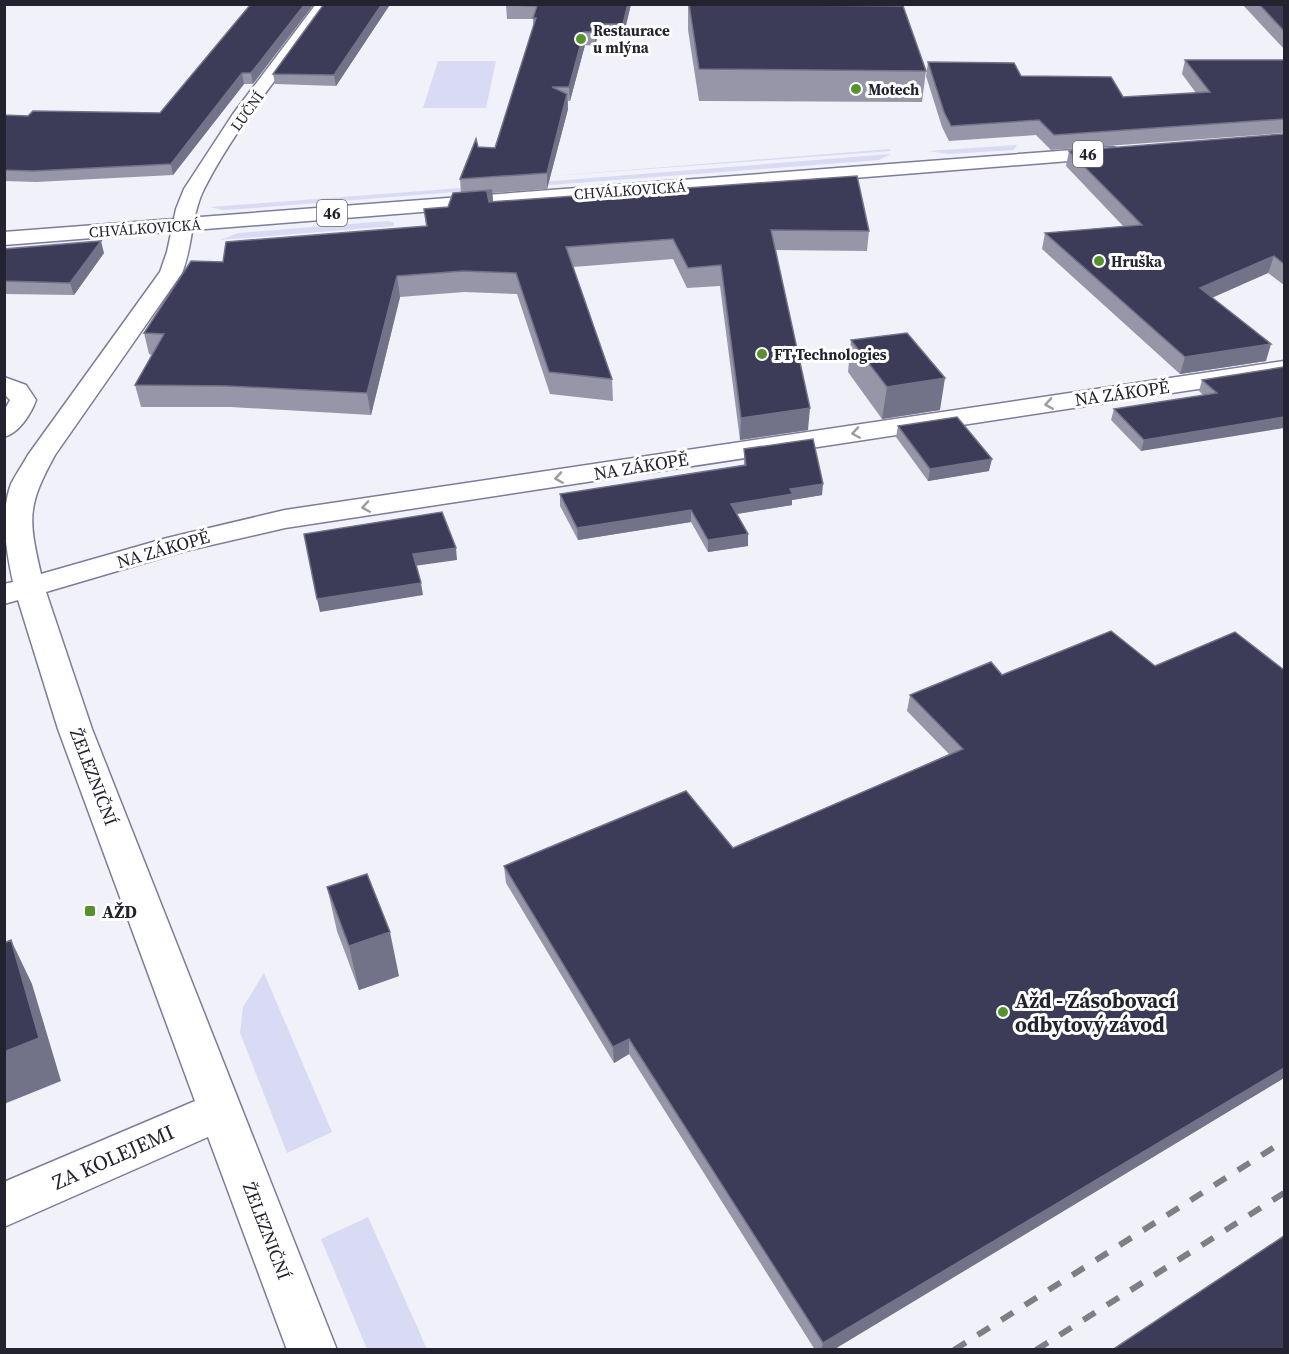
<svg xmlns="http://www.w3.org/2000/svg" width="1289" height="1354" font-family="'Source Serif 4',serif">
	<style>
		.green { fill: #d9daf4 }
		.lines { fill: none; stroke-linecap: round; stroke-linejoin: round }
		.minor-casing { stroke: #7c7c9c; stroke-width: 3 }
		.primary-casing { stroke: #7c7c9c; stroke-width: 3 }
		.minor { fill: #fff; fill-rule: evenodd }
		.primary { fill: #fff; fill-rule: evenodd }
		.rail { stroke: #7e7e89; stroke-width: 6; stroke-dasharray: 14 14; stroke-linecap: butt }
		.wall { fill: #9696a8 }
		.shaded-wall { fill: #727288 }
		.building { fill: #3c3b58; stroke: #727288; stroke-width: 1.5 }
		.oneway { stroke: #9c9ca2 }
		.poi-dot { fill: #57912e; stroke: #fff; stroke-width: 2 }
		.labels { text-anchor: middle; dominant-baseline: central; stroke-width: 6; stroke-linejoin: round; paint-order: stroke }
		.far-poi-label { font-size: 15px; font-weight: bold; fill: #232330; stroke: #fff; text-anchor: start }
		.far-street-label { font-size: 15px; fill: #232330; stroke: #fff }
		.shield { fill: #fff; stroke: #65656e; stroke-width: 1.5 }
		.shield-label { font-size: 16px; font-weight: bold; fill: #232330 }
		.street-label { font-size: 18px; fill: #232330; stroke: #fff }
		.poi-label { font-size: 18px; font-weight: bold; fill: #232330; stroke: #fff; text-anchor: start }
		.near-poi-label { font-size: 21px; font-weight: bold; fill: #232330; stroke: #fff; text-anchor: start }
		.near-street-label { font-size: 21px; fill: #232330; stroke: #fff }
	</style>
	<rect width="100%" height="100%" fill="#f1f1f9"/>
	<path class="green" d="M438 61H496L486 108H423Z
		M1017 145 1014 150 948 154 928 151Z
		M890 149 891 151 539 177Z
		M891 154 879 160 550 185 541 182Z
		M500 185 467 191 241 209 223 210 210 207Z
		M388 221 394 223V226L220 240 238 233Z
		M264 973 332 1132 287 1153 240 1033 243 1007Z
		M368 1217 427 1349H367L321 1239Z"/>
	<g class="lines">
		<g class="minor-casing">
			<path id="minor" d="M316 4H331C289 65 238 122 204 189 191 215 193 246 182 273L55 455C27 506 28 518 41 574L167 538 285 510 1284 361V376L285 528 185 551 46 592 92 729 337 1350H287L208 1137 4 1227V1182L195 1101 58 729 18 600 4 604V584L13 582C6 550 0 514 11 484 16 474 23 464 28 455L160 272 167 252 176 209 184 189 233 114Z
				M4 377 26 385 36 400C31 414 19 433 4 437V411L10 400 4 394Z"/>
		</g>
		<g class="primary-casing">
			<path id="primary" d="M1112 147 1119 149 1122 153 1119 157 4 245V232Z"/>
		</g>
		<use href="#minor" class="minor"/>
		<use href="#primary" class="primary"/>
		<path class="rail" d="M954 1350 1284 1141
			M1036 1350 1284 1193"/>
	</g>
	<path class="wall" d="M128 4H181L179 6 128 5Z
		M251 4 253 84H244L173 175 36 182 4 181V115L28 116 160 113Z
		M324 4H389V6L336 86 275 84 273 74Z
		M631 4 623 38H597L595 46 585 45 570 101H568V109L547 189 492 193 493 202 869 231 867 251 776 250 808 430 740 440 720 286 687 288 673 259 573 267 612 379 613 401 550 394 517 294 464 292 400 297 371 415 231 407H141L135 385 152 355 149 354 144 333 223 262 426 226 424 209 448 207 461 193 460 179 478 147 495 148 533 27V19H507L506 5Z
		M688 4H760L926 71 922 102 699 101 688 30Z
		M1242 4H1284V49Z
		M1185 60H1284V133L1051 150 1036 135 949 141 942 127 926 76 928 62 1021 76 1123 97 1196 93 1182 74Z
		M1284 134V285L1268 273 1212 297 1266 361 1180 374 1042 249 1045 233 1123 226 1066 166 1069 151Z
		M4 249 104 253 74 295 4 294Z
		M851 340 940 410 882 419 848 372Z
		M1284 367 1141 451 1111 420 1114 409 1203 395 1199 391 1202 380Z
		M898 426 989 471 928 481 896 437Z
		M744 449 822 495 792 500V505L737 514 748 546 708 552 691 522 578 540 560 506V494L744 465Z
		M991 662 1284 1078 833 1350H815L629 1054 614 1063 506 883 504 866 733 848 949 754 907 711 910 695Z
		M327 887 399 976 359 990 337 931Z"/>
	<path class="shaded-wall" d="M305 4H314L253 84 251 73Z
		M382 4H389V6L336 86 334 75Z
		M628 4H631L623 38V24Z
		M596 24 597 38 595 46V32Z
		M584 32 585 45 570 101 569 87Z
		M242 73 244 84 173 175 171 164Z
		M567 94 568 109 547 189V173Z
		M492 190 494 210 489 211 487 192Z
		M101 241 104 253 74 295 70 283Z
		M1274 256 1268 273 1196 305 1200 288Z
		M397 276 400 297 371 415 367 393Z
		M1271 344 1266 361 1180 374 1185 357Z
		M945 378 940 410 882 419 887 387Z
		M810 408 808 430 740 440 741 418Z
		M1284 417V428L1141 451 1144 440Z
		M992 459 989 471 928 481 930 469Z
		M823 484 822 495 792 500V505L730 515 731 504 790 489Z
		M691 510V522L578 540 577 528Z
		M748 534V546L708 552V540Z
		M456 548 457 560 414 566 413 554Z
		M421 583 423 595 320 612 317 599Z
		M390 932 399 976 359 990 349 946Z
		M11 940 32 984 61 1081 4 1104V1052Z
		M629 1039V1054L614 1063 613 1047Z
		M1284 1068V1078L833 1350H821L823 1343Z"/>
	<path class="building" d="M251 4H305L251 73H242L171 164 33 171 4 170V115L28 116 33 111 160 113Z
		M324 4H382L334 75 273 74Z
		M506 4H628L623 24H596L595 32H584L569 87H552L567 94 547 173 460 179 476 139 478 147 495 148 536 18H533L537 6 506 5Z
		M689 4 903 6 926 71 699 69Z
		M1259 4H1284V31Z
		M1185 60H1284V119L1054 135 1039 120 951 126 944 112 928 62 1014 63 1021 76 1111 77 1123 97 1210 92Z
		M1284 134V264L1274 256 1200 288 1271 344 1185 357 1045 233 1142 225 1069 151Z
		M857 176 869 231 771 230 810 408 741 418 721 265 688 268 673 239 566 247 612 379 549 372 516 273 463 271 397 276 367 393 227 386 135 385 164 334 144 333 191 261 223 262 226 242 427 226 424 209 448 207 453 193 492 190 487 192 489 202Z
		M101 241 70 283 4 281V249Z
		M907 333 945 378 887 387 851 340Z
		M1284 367V417L1144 440 1114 409 1217 393 1202 380Z
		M957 417 992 459 930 469 898 426Z
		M813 439 823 484 790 489 793 494 731 504 748 534 708 540 691 510 577 528 560 494 746 465 744 449Z
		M442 512 456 548 413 554 421 583 317 599 304 534Z
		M1111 631 1155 666 1235 632 1284 670V1068L823 1343 629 1039 613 1047 504 866 686 791 733 848 963 749 910 695 991 662 1002 675Z
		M367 874 390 932 349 946 327 887Z
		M11 940 39 1038 4 1052V943Z
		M1284 1236V1350H1112Z"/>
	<defs><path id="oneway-chevron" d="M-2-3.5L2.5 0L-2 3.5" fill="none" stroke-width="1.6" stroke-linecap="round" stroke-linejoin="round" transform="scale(1.5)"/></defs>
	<g class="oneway">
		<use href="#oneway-chevron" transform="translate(1049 404) rotate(171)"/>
		<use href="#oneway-chevron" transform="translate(856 433) rotate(171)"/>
		<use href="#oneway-chevron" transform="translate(559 478) rotate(171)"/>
		<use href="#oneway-chevron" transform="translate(366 507) rotate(171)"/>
	</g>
	<g class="poi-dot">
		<circle cx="581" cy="39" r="6"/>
		<circle cx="856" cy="89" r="6"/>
		<circle cx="1099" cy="261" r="6"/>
		<circle cx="762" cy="354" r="6"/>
		<rect x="84" y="905" width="12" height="12" rx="3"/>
		<circle cx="1003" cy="1012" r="6"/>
	</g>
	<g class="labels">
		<g class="far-poi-label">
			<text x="593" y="30">Restaurace<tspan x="593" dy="17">u mlýna</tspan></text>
			<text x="868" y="89">Motech</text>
			<text x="1111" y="261">Hruška</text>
			<text x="774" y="354">FT Technologies</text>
		</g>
		<g class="far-street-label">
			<text transform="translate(247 111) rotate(-54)">LUČNÍ</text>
			<text transform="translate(630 190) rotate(-4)">CHVÁLKOVICKÁ</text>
			<text transform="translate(145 228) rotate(-4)">CHVÁLKOVICKÁ</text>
		</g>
		<g class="shield">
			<rect x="1073" y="141" width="30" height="26" rx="4.5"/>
			<rect x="317" y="200" width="30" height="26" rx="4.5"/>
		</g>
		<g class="shield-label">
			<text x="1088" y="154">46</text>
			<text x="332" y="213">46</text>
		</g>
		<g class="street-label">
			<text transform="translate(1122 393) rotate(-8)">NA ZÁKOPĚ</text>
			<text transform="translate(641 466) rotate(-9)">NA ZÁKOPĚ</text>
			<text transform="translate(163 549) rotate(-16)">NA ZÁKOPĚ</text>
			<text transform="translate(94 777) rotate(69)">ŽELEZNIČNÍ</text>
			<text transform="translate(267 1231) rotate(69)">ŽELEZNIČNÍ</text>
		</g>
		<g class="poi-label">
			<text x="102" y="911">AŽD</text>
		</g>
		<g class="near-poi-label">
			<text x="1015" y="1000">Ažd - Zásobovací<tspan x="1015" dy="24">odbytový závod</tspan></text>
		</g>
		<g class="near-street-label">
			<text transform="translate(113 1157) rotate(-24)">ZA KOLEJEMI</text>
		</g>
	</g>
	<rect width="1289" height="1354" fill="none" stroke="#232330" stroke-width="12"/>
</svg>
